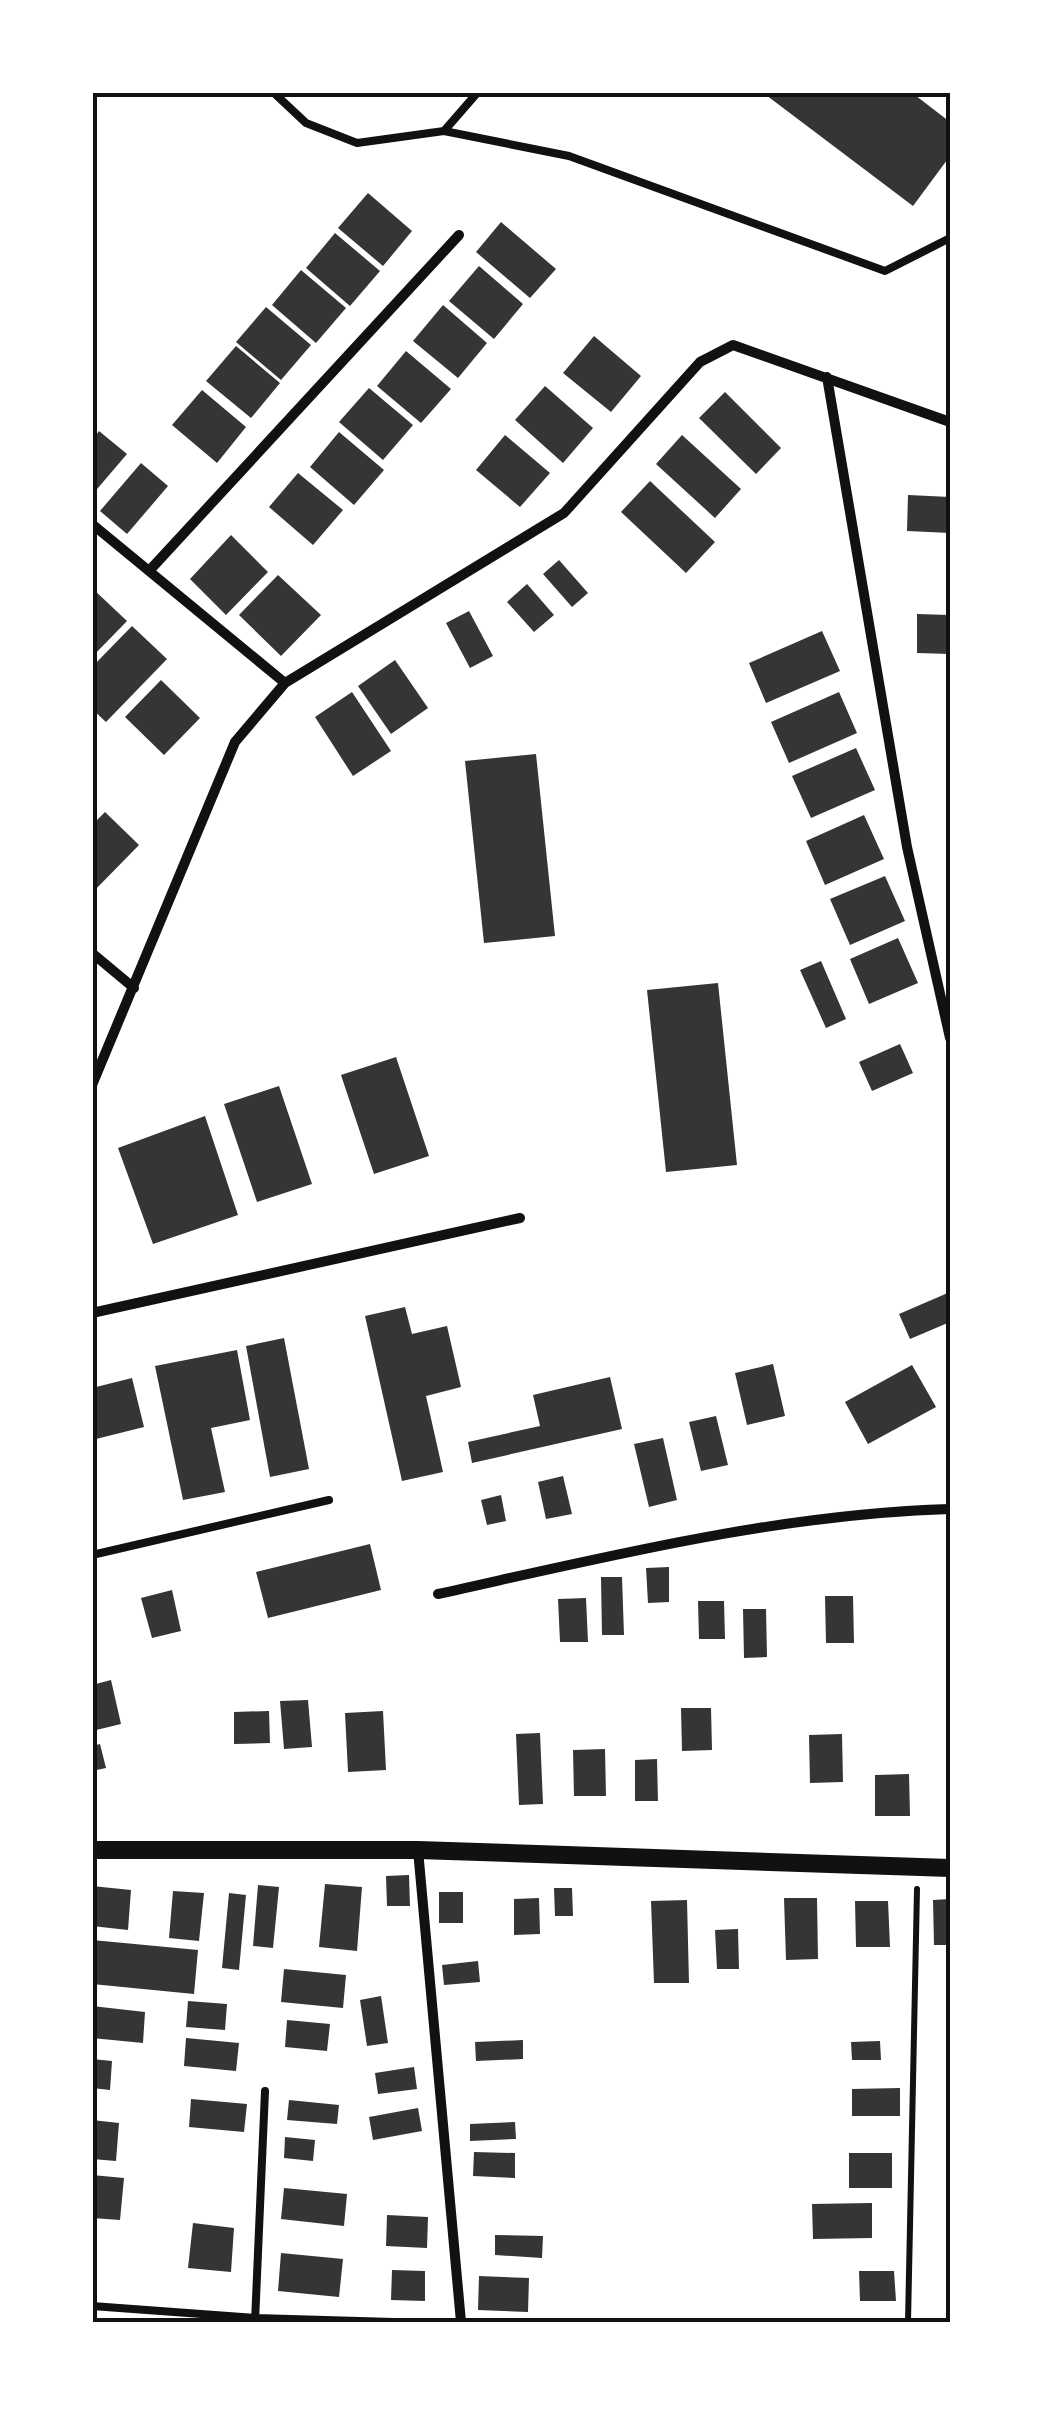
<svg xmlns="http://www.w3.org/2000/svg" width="1043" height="2415" font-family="Lato,sans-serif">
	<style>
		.building { fill: #353535 }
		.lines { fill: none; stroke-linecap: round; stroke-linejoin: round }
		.path { stroke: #111; stroke-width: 6 }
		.service { stroke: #111; stroke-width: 8 }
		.minor { stroke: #111; stroke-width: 10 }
		.tertiary { stroke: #111; stroke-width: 18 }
		.neatline { fill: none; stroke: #111; stroke-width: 4 }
	</style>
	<rect width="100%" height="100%" fill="#fff"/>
	<path class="building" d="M762 92H911L950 122V156L913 206Z
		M368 193 412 231 383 266 338 228Z
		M501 222 556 269 530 298 476 252Z
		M335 233 380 271 350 306 306 268Z
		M479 266 523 304 494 339 449 301Z
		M301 270 346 308 316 343 272 305Z
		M443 305 487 343 458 378 413 341Z
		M266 307 311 345 281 380 236 342Z
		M594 336 641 376 611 412 563 373Z
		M236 346 280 383 251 418 206 381Z
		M406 351 451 389 421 423 377 386Z
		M545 386 593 428 563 463 515 420Z
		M369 388 413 425 383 460 339 422Z
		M202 390 246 427 217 463 172 425Z
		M725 392 781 448 756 474 699 418Z
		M99 431 127 454 92 495V440Z
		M339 432 384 470 354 505 310 467Z
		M505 435 550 473 520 507 476 470Z
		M682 435 741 489 715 518 656 464Z
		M141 463 168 486 127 534 100 511Z
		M298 473 343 510 313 545 269 507Z
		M650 481 715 542 686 573 621 512Z
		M908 495 950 497V533L907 531Z
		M231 535 268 572 226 615 190 579Z
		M559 560 588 593 572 607 543 574Z
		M278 575 321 615 281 656 239 615Z
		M527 584 554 615 534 632 507 602Z
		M92 588 127 621 92 657Z
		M469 611 493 656 470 668 446 623Z
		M917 614 950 615V654L917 653Z
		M132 626 167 659 106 722 92 709V667Z
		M822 631 840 671 766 703 749 663Z
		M395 660 428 708 391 734 358 686Z
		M161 680 200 718 164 755 125 717Z
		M352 692 391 751 353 776 315 717Z
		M839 692 857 733 789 763 771 722Z
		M856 748 875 790 811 818 792 776Z
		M536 754 555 936 484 943 465 761Z
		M105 812 139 845 92 893V825Z
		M864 815 884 859 825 885 806 841Z
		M885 876 905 921 850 945 830 899Z
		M898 938 918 983 869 1004 850 959Z
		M821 961 846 1019 826 1028 800 970Z
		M718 983 737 1165 666 1172 647 990Z
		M900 1044 913 1073 872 1091 859 1062Z
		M396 1057 429 1156 374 1174 341 1075Z
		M279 1086 312 1184 257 1202 224 1104Z
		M205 1116 238 1215 153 1244 118 1148Z
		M950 1292V1322L910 1339 899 1314Z
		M405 1307 412 1334 447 1326 461 1387 426 1396 443 1472 402 1481 365 1316Z
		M284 1338 309 1469 270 1477 246 1346Z
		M237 1350 250 1420 211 1428 225 1492 183 1500 155 1366Z
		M773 1364 785 1416 747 1425 735 1373Z
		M912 1365 936 1407 868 1444 845 1402Z
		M610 1377 622 1429 472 1463 468 1442 540 1426 533 1395Z
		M132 1378 144 1427 92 1440V1388Z
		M716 1416 728 1465 701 1471 689 1422Z
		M663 1438 677 1500 649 1507 634 1444Z
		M563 1476 572 1514 546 1519 538 1482Z
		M501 1495 506 1521 487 1525 481 1500Z
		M370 1544 381 1590 268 1618 256 1572Z
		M669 1567V1602L648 1603 646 1568Z
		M601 1577H622L624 1635H602Z
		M172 1590 181 1631 152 1638 141 1598Z
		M825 1596H853L854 1643H826Z
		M586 1598 588 1642H560L558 1599Z
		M698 1601H724L725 1639H699Z
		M743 1609H766L767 1657 744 1658Z
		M111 1680 121 1724 92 1731V1685Z
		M308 1700 312 1747 284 1749 280 1701Z
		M681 1708H711L712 1750 682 1751Z
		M269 1711 270 1743 234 1744V1712Z
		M383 1711 386 1770 348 1772 345 1713Z
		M540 1733 543 1804 519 1805 516 1734Z
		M842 1734 843 1782 810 1783 809 1735Z
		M100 1744 106 1768 92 1771V1746Z
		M605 1749 606 1796H574L573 1750Z
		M657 1759 658 1801H635V1760Z
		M909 1774 910 1816H875V1775Z
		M409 1875 410 1906H387L386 1876Z
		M325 1884 362 1887 357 1951 319 1947Z
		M258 1885 279 1887 273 1948 253 1946Z
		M92 1886 131 1890 128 1930 92 1926Z
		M554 1888H572L573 1916H555Z
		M173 1891 204 1893 199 1941 169 1938Z
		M439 1892H463V1923H439Z
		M229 1893 246 1895 239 1970 222 1968Z
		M539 1898 540 1934 514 1935V1899Z
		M784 1898H817L818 1959 786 1960Z
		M950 1899V1945H934L933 1900Z
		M687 1900 689 1983H654L651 1901Z
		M855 1901H888L890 1947H856Z
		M738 1929 739 1969H717L715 1930Z
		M92 1940 198 1950 194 1994 92 1984Z
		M478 1961 480 1982 444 1985 442 1965Z
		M284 1969 346 1975 343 2008 281 2002Z
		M381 1996 388 2043 367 2046 360 2000Z
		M188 2001 227 2004 225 2030 186 2027Z
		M92 2006 145 2012 143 2043 92 2038Z
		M287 2020 330 2024 327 2051 285 2047Z
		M186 2038 239 2043 236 2071 184 2066Z
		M523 2040V2059L476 2061 475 2042Z
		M880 2041 881 2060H852L851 2042Z
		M92 2059 112 2061 110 2090 92 2088Z
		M414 2067 417 2089 378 2094 375 2073Z
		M900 2088V2116H852V2089Z
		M191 2099 247 2104 244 2132 189 2127Z
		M289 2100 339 2105 337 2124 287 2120Z
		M418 2108 422 2131 373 2140 369 2117Z
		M92 2120 119 2123 116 2161 92 2159Z
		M515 2122 516 2139 470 2141V2124Z
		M285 2137 315 2140 313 2161 284 2158Z
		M474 2152 515 2153V2178L473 2176Z
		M849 2153H892V2188H849Z
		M92 2175 124 2178 120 2220 92 2218Z
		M284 2188 347 2194 344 2226 281 2219Z
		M872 2203V2238L813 2239 812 2204Z
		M387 2215 428 2217 427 2248 386 2246Z
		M193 2223 234 2228 231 2272 188 2268Z
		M495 2235 543 2236 542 2258 495 2255Z
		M281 2253 343 2259 339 2297 278 2291Z
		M392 2270 425 2271V2301L391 2300Z
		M859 2271H894L896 2301H860Z
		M479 2276 529 2278 528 2312 478 2310Z"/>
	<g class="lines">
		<path class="path" d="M908 2322 917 1889"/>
		<path class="service" d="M273 92 306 123 357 143 444 131 569 156 885 271 950 238
			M444 131 478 92
			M92 1555 329 1500
			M92 2306 256 2318 394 2322
			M255 2322 265 2091"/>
		<path class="minor" d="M827 377 907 847 950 1038
			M92 524 285 683
			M149 571 459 235
			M92 953 134 988
			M92 1085 235 742 285 683 564 513 700 362 733 345 950 422
			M92 1313 520 1218
			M438 1594C606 1557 777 1514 950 1509
			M418 1850 461 2322"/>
		<path class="tertiary" d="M92 1850H418L950 1868"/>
	</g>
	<rect width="1043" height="2415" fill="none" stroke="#ffffff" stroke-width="190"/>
	<rect x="95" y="95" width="853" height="2225" class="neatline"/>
</svg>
